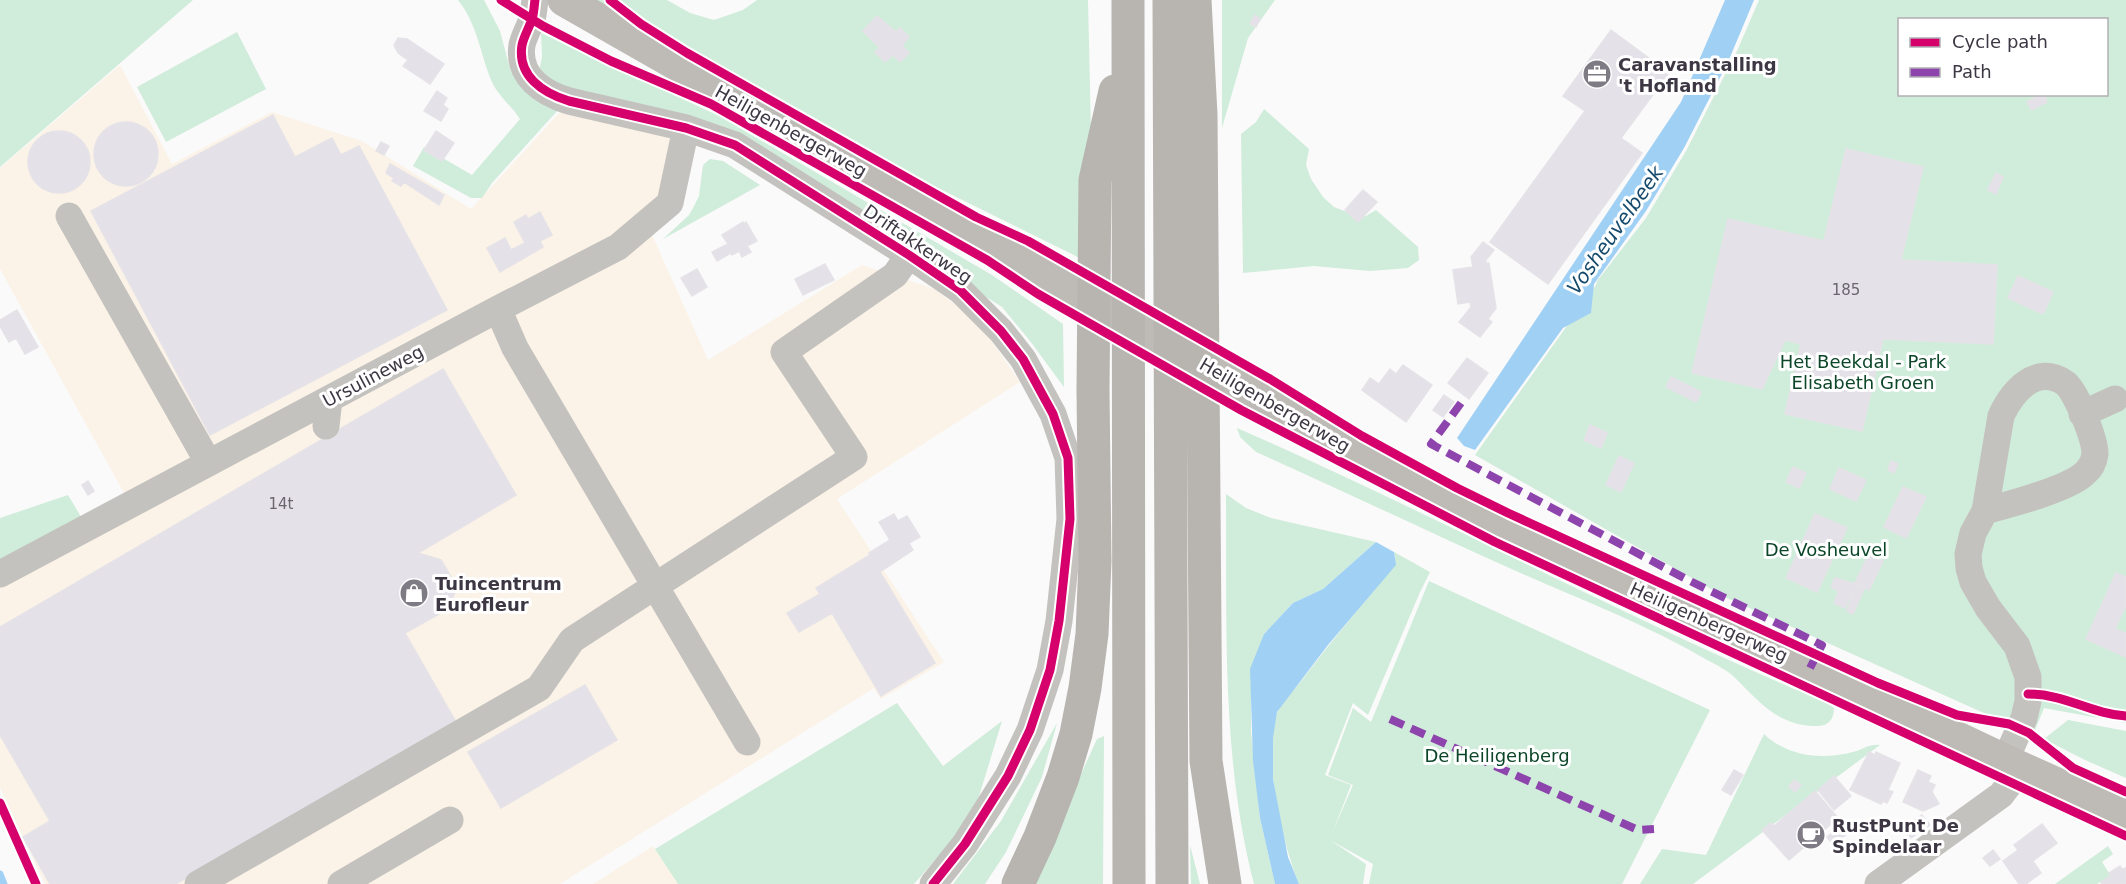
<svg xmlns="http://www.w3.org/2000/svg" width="2126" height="884" font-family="'DejaVu Sans',sans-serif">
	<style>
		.commercial { fill: #fbf3e8 }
		.green { fill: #d0ecda; fill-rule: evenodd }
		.water { fill: #a0d1f5 }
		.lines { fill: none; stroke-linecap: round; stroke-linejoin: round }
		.stream { stroke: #a0d1f5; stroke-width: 7 }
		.building { fill: #e4e1e8; stroke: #e5e2e8; stroke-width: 1.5 }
		.minor { stroke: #c4c2be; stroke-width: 27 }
		.major { stroke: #bebab6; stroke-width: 33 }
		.highway { stroke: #b8b4b0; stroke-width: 33 }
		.quiet { stroke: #8e44ad; stroke-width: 8; stroke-dasharray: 15 8; stroke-linecap: butt }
		.cycleway-casing { stroke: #fff; stroke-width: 13 }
		.cycleway { stroke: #d6006c; stroke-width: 9 }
		.labels { text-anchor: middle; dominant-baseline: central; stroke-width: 6; stroke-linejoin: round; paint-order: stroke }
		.number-label { font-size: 15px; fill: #6a6570 }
		.poi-label { font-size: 18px; font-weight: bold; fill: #3d3744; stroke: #fff; text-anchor: start }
		.street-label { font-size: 18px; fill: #3d3744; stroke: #fff }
		.park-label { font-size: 18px; fill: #0b4628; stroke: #fff }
		.water-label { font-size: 20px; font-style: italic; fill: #154a6c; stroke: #fff }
	</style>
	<rect width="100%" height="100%" fill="#fafafa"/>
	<path class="commercial" d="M120 65 172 164 272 112 362 141 471 209 562 110 670 137 671 174 645 219 708 360 862 265 935 289 979 323 1020 382 837 499 944 662 881 699 874 688 560 884H45L0 788V583L134 511 0 269V168Z
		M653 846 678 884H593Z"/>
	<path class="green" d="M0 0H193L0 167Z
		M458 0H484L500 31 510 69 514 77 559 109 492 183 482 198H471L413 166 424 147 472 175 520 119C511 105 499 97 492 82 480 54 478 25 458 0Z
		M588 0H667L690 13 714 20 743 10 757 0H1088L1094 265 920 179 608 3 620 13Z
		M1222 0H1275L1248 38 1222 128Z
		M1759 0H2126V723L2044 708 2033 735 1727 598 1475 455 1596 285 1597 281 1646 218 1686 151 1737 51ZM1900 20H2106V94H1900Z
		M237 32 266 89 166 142 137 87Z
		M541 33 719 116 992 275 1063 324 1064 387 1030 341 1002 307 789 172 564 92 539 72 542 57Z
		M1264 109 1309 149 1306 165 1311 179 1323 197 1334 207 1360 217 1366 216 1376 210 1418 247 1419 260 1408 268 1370 271 1314 266 1243 273 1241 134 1256 122Z
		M710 159 723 161 760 185 663 239 689 215 693 208 699 196 703 165Z
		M1237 428C1436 515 1627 619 1827 703L1834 708C1834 721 1827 727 1814 726 1776 725 1757 699 1732 675 1726 670 1717 665 1709 661 1648 625 1581 600 1516 571 1429 532 1343 491 1256 452L1240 437Z
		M1226 494 1246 508 1271 518 1376 542 1323 589 1293 603 1264 634 1251 691V731L1260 818 1275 884H1254C1221 757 1227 625 1226 494Z
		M68 495 83 520 0 565V518Z
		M1394 552 1430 572 1420 592 1368 715 1353 703 1325 775 1351 785 1333 831 1353 785 1328 775 1353 708 1371 722 1429 581 1710 710 1622 884H1369L1373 864 1330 840 1366 864 1363 884H1299C1283 845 1261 753 1277 713 1282 701 1294 690 1302 680 1332 640 1364 603 1395 565Z
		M897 703 943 766 1002 721 973 816 914 884H678L655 849Z
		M2068 720 2126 731V778L2085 760 2044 739Z
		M1057 723 1042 777 1006 852 985 884H953L1001 821Z
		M1764 734C1788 757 1822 760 1853 752 1862 750 1870 743 1880 745L1693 884H1640L1662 849 1706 855Z
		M1104 736 1103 884H1031L1097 739Z
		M1190 845 1200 884H1191Z
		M2108 846 2113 854 2102 862 2111 876 2097 884H2055Z"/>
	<path class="water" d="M1725 0H1754L1728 62 1684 148 1646 211 1594 284 1591 313 1563 328 1475 450 1464 446 1457 438 1681 102Z
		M1376 542 1394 552 1396 565 1328 645 1277 712 1273 738V779L1288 857 1299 884H1275L1260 818 1253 761 1250 669 1264 634 1293 603 1323 589Z"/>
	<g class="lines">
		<path class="stream" d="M0 874 4 884"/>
	</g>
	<path class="building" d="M1255 15 1260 19 1256 27 1250 24Z
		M877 16 896 32 900 28 909 37 902 46 909 53 900 62 893 55 885 62 875 52 880 48 863 31Z
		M1611 30 1669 73 1621 138 1642 153 1548 284 1490 242 1585 111 1563 96Z
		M398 38 407 39 444 64 430 84 403 66 408 60 398 53 394 45Z
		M437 91 447 98 443 105 448 109 441 121 424 111Z
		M2041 94H2044L2047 102 2032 110 2027 102Z
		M273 115 295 157 332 138 341 155 359 146 447 310 210 435 91 211Z
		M94 154a32 32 0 1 1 64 0a32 32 0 1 1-64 0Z
		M28 162a31 31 0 1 1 62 0a31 31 0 1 1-62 0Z
		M436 131 454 143 442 161 424 150Z
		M381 142 389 146 384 155 376 151Z
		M1846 149 1923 167 1901 260 1997 265 1993 344 1883 339 1862 431 1785 414 1801 344 1785 340 1762 389 1692 373 1728 219 1824 241Z
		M390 164 444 195 439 205 404 182 401 186 392 181 394 178 386 173Z
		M1996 173 2003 177 1996 194 1988 190Z
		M1363 190 1377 202 1358 222 1345 210Z
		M540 212 552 235 540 241 543 247 500 272 487 248 505 238 511 250 525 243 514 222 526 215 528 219Z
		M743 222 744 224 746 222 757 241 747 246 751 252 742 257 739 251 732 255 731 253 717 261 712 252 728 244 722 235Z
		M1483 242 1494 250 1486 260V263H1489L1496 308 1488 319 1492 322 1480 337 1459 322 1471 307 1470 302 1458 304 1453 270 1473 267 1471 257Z
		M825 264 834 280 803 295 795 279Z
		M697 269 707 287 692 296 681 278Z
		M2018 276 2053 292 2043 314 2008 298Z
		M17 310 38 347 25 354 16 338 9 342 0 326V320Z
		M1467 358 1488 373 1469 399 1448 383Z
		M1403 365 1432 385 1406 422 1362 390 1370 378 1379 384 1390 369 1396 374Z
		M443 369 516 495 418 553 441 560 457 587 448 609 405 633 456 722 176 884H50L23 837 50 821 0 735V627Z
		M1671 377 1701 392 1696 402 1666 387Z
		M1444 395 1454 402 1443 417 1433 410Z
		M1590 425 1607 433 1601 448 1584 440Z
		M1619 456 1634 463 1621 492 1606 485Z
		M1891 461 1898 464 1894 473 1888 470Z
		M1793 467 1806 473 1799 488 1786 482Z
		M1839 468 1866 480 1856 501 1830 489Z
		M88 481 94 491 88 495 82 485Z
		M1903 487 1926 497 1906 538 1884 527Z
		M894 514 898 521 907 516 920 537 909 543 913 550 880 572 935 663 881 696 832 613 799 632 787 613 820 594 816 588 870 555 869 553 890 540 879 522Z
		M1815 514 1847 528 1817 592 1786 578Z
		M1767 543 1773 546 1770 551 1764 548Z
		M1869 554 1883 561 1869 590 1855 583Z
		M2116 573 2126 577V605L2115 629 2126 633V657L2086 639Z
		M1835 578 1856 584 1845 608 1834 603 1839 591 1831 587Z
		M1856 585 1864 589 1853 614 1847 611Z
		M585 685 617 740 501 808 468 752Z
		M1869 752 1875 755 1876 752 1900 763 1888 790 1893 792 1887 803 1883 801 1881 804 1850 790Z
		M1734 770 1743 775 1731 795 1722 790Z
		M1918 770 1931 776 1928 782 1935 785 1932 792 1939 804 1923 811 1903 802Z
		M1834 776 1851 796 1834 810 1818 790Z
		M1795 780 1801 785 1795 792 1789 786Z
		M1815 791 1838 818 1789 860 1762 830 1771 823 1774 826Z
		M1922 815 1930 825 1911 838 1904 827Z
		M1844 822 1851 830 1834 845 1827 837Z
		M2042 824 2057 843 2033 861 2041 873 2026 884H2019L2003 861 2018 850 2014 845Z
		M1993 850 2000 859 1990 866 1983 858Z
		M2120 866 2122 869 2126 868V884H2102L2101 882 2111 876 2109 873Z"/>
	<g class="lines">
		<path class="minor" d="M535 0C534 6 534 13 532 19 529 28 524 36 522 45 517 76 543 93 569 101L686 128 735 145 909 255 960 290 1001 331 1023 359 1053 414 1068 458 1070 519 1059 621 1050 670 1030 730 1008 776 965 844 933 884
			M69 216 208 462
			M498 309 515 348 747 742
			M2082 414 2115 399
			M326 426 329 399
			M0 574 498 309 618 247 670 203 686 128
			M198 884 539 688 572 640 854 457 784 352 895 275 909 255
			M341 884 450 820
			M1878 884 2001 795 2011 782 2010 750 2024 718 2028 701V677L2017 646 1988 608 1973 582 1969 568 1968 554 1973 533 1985 511 2001 416C2012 392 2036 363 2065 383 2076 391 2095 439 2095 454 2094 462 2090 469 2084 474 2066 490 2010 504 1985 511"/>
		<path class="major" d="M564 0 1379 465 1485 520 1810 668 2010 763 2126 815"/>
		<path class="highway" d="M1128 0 1129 884
			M1169 0 1172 884
			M1195 0 1201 115 1206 761 1225 884
			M1018 884 1040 837 1063 777 1076 734 1085 688 1092 634 1095 561 1093 390 1095 180 1115 91"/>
		<path class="quiet" d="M1461 403 1431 444 1688 580 1822 645 1810 668
			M1390 719 1638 830 1654 829"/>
		<g class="cycleway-casing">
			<path id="cycleway" d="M501 0 543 26 611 61 711 104 987 260 1038 294 1241 410 1495 542 2126 836
				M535 0C534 6 534 13 532 19 529 28 524 36 522 45 517 76 543 93 569 101L686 128 735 145 909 255 960 290 1001 331 1023 359 1053 414 1068 458 1070 519 1059 621 1050 670 1030 730 1008 776 965 844 933 884
				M610 0 641 24 687 53 976 217 1028 241 1270 379 1362 436 1457 488 1508 513 1878 683 1957 715 2009 724 2029 733 2073 768 2126 792
				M2028 694C2066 694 2091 714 2126 716
				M0 803 36 884"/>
		</g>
		<use href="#cycleway" class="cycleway"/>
	</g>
	<defs>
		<g id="office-disc" transform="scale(1.5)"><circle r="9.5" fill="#7f7b84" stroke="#fff"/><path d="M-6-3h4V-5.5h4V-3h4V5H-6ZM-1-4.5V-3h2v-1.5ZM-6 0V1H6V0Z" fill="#fff"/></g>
		<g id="shop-disc" transform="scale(1.5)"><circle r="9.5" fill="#7f7b84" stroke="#fff"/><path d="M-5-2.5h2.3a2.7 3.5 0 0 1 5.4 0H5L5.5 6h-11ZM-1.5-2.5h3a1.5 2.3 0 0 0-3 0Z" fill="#fff"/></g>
		<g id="cafe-disc" transform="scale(1.5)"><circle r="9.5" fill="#7f7b84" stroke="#fff"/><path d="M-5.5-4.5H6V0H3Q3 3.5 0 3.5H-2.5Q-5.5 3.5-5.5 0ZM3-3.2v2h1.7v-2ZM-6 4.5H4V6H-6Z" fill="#fff"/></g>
	</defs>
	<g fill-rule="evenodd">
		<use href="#office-disc" x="1597" y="74"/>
		<use href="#shop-disc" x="414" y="593"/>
		<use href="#cafe-disc" x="1811" y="835"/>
	</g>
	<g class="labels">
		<g class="number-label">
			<text x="1846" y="290">185</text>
			<text x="281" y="504">14t</text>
		</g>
		<g class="poi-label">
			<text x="1618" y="64">Caravanstalling<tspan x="1618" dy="21">'t Hofland</tspan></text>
			<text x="435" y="583">Tuincentrum<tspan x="435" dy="21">Eurofleur</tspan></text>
			<text x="1832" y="825">RustPunt De<tspan x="1832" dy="21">Spindelaar</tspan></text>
		</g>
		<g class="street-label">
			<text transform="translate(791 131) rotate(29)">Heiligenbergerweg</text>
			<text transform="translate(918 244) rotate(34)">Driftakkerweg</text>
			<text transform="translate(373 376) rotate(-28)">Ursulineweg</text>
			<text transform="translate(1275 405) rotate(30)">Heiligenbergerweg</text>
			<text transform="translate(1709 622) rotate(24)">Heiligenbergerweg</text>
		</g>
		<g class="park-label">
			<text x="1863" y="361">Het Beekdal - Park<tspan x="1863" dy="21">Elisabeth Groen</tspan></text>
			<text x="1826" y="549">De Vosheuvel</text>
			<text x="1497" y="755">De Heiligenberg</text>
		</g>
		<g class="water-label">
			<text transform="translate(1615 230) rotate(-55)">Vosheuvelbeek</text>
		</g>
	</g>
	<rect x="1898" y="18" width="210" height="78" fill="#ffffff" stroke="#b1afb4" stroke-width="1.5"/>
	<rect x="1910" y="38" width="30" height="9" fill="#d6006c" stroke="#b1afb4" stroke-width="1.5"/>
	<text x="1952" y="48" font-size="18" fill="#3d3744">Cycle path</text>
	<rect x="1910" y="68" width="30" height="9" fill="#8e44ad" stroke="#b1afb4" stroke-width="1.5"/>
	<text x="1952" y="78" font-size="18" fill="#3d3744">Path</text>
</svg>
